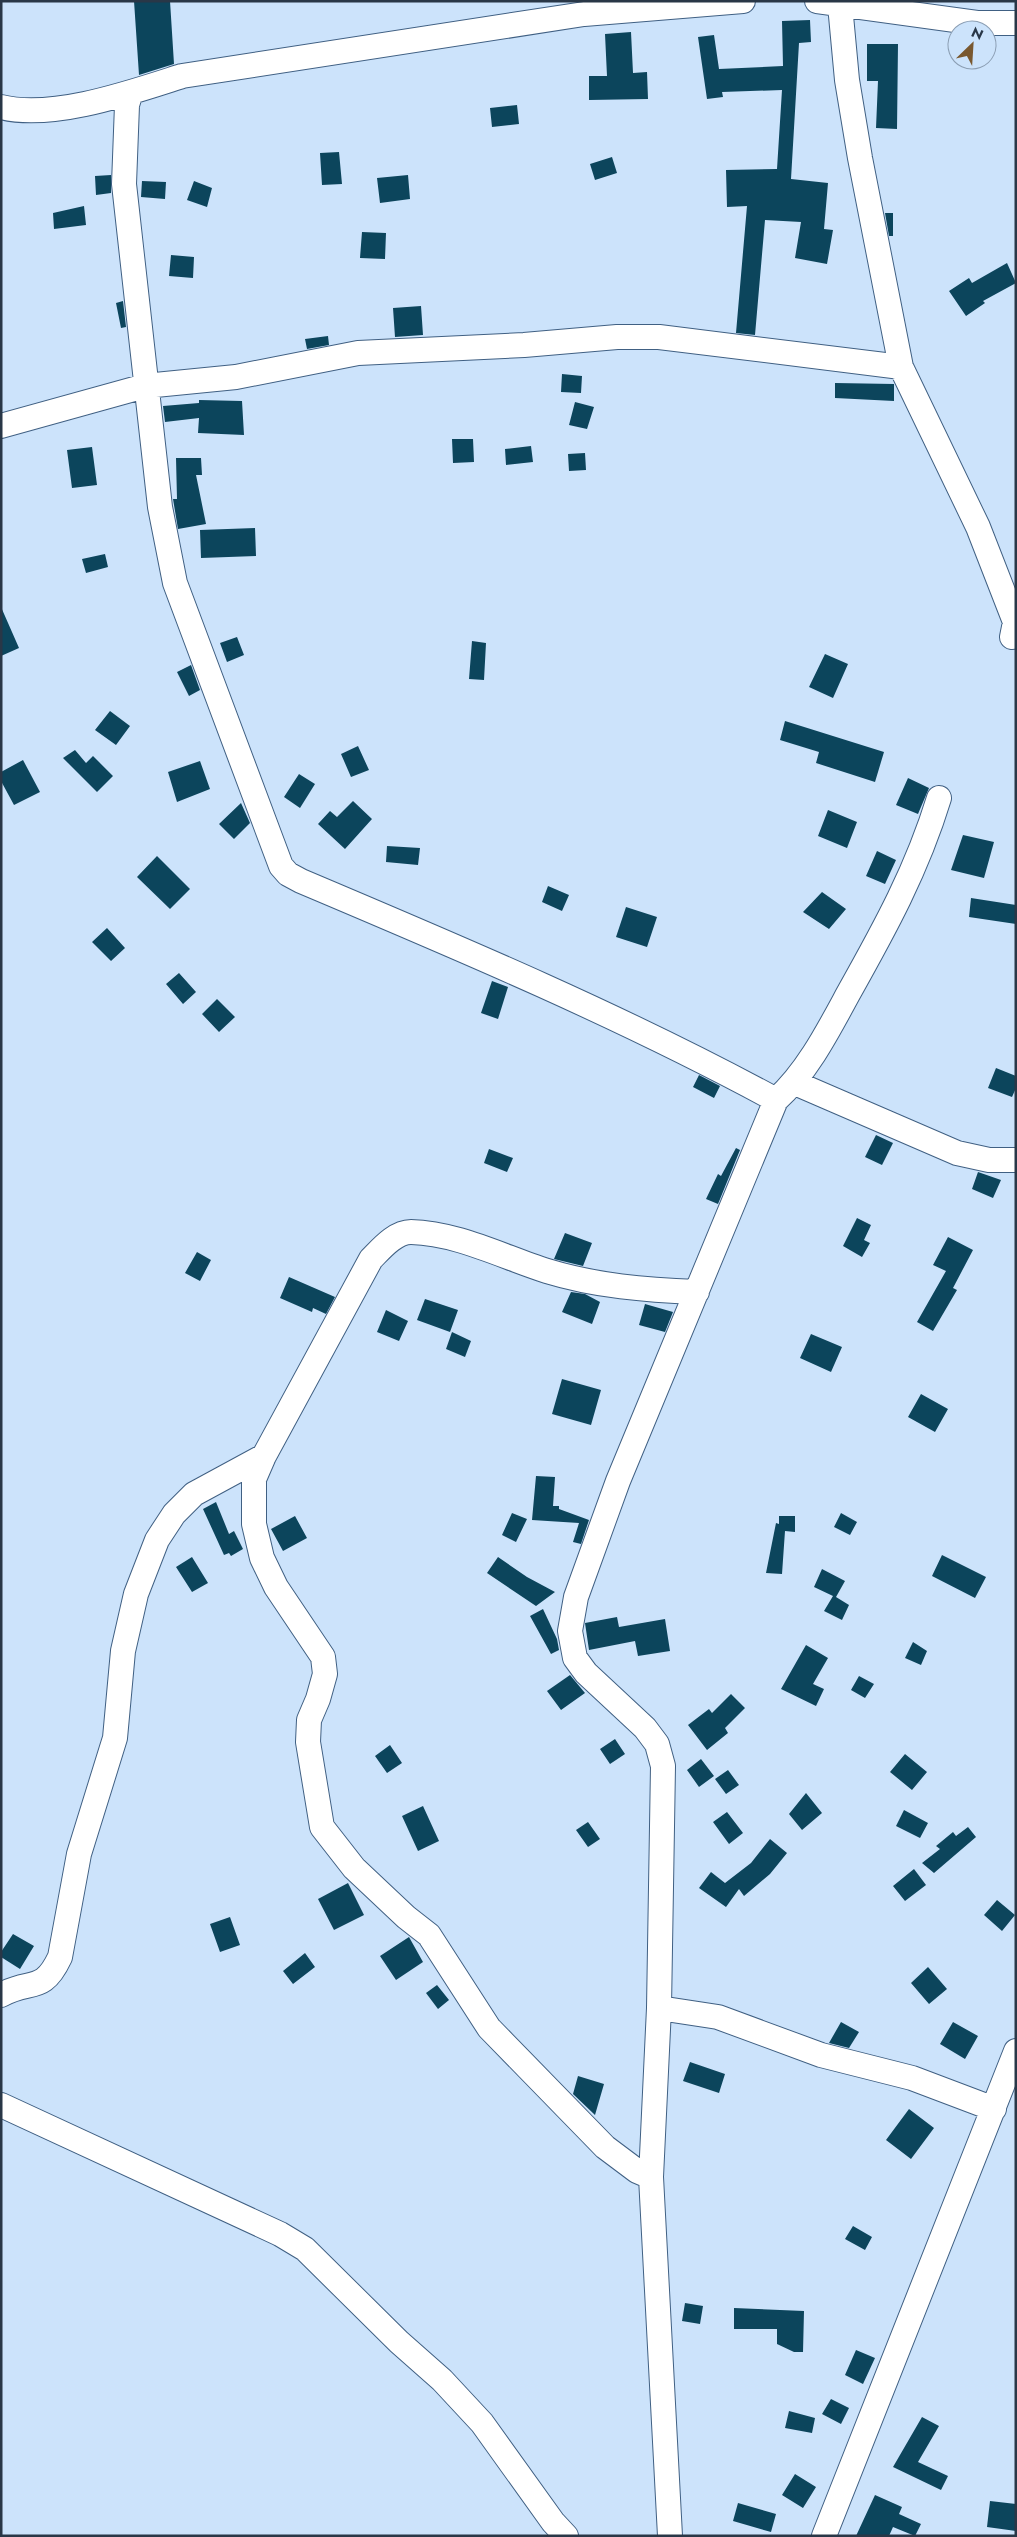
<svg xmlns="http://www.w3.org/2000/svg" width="1017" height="2537" font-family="Jost,sans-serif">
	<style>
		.building { fill: #0c455c }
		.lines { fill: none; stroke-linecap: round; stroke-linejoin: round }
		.minor-casing { stroke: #406083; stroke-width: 26 }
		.minor { stroke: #fff; stroke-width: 24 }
	</style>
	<rect width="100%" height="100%" fill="#cce3fb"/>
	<path class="building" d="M134 1H170L174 64 139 75Z
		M810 20 811 42 799 43 791 179 828 183 824 229 833 230 827 264 795 258 801 222 765 220 755 335 736 333 747 206 727 207 726 170 777 169 782 90 722 92 723 97 707 99 698 37 714 35 719 69 783 66 782 21Z
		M631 32 633 73 647 72 648 99 589 100V76H607L605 34Z
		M867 44H898L897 129 876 128 878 81H867Z
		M517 105 519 124 492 127 490 108Z
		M339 152 342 184 322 185 320 153Z
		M612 157 617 173 595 180 590 164Z
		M111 175V193L96 195 95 176Z
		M408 175 410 199 380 203 377 178Z
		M142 181 166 182 165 199 141 197Z
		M194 181 212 188 207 207 187 200Z
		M84 206 86 225 54 229 53 213Z
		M885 213H893V236H889Z
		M362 232 386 233 385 259 360 258Z
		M171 255 194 257 193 278 169 276Z
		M1007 263 1016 283 983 301 985 303 966 316 949 291 969 278 972 283Z
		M123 301 126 327 121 328 116 303Z
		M421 306 423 335 395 337 393 308Z
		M328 336 329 345 307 349 305 339Z
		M562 374 582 376 581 393 561 392Z
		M835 383 894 384V401L835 398Z
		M199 400 242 401 244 435 198 433 199 418 165 422 163 406 199 403Z
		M575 402 594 407 587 429 569 425Z
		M452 439H473L474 462 453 463Z
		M531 446 533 462 506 465 505 449Z
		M92 447 97 485 72 488 67 450Z
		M585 453 586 470 569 471 568 454Z
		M176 458H201L202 475H196L206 524 178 529 173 499H177Z
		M255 528 256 556 201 558 200 530Z
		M105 554 108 567 86 573 82 559Z
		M1 607 19 648 1 656Z
		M237 637 244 655 227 662 220 643Z
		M472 641 486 643 484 680 469 679Z
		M825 654 848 664 833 698 809 687Z
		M191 665 200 690 189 696 177 672Z
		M110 711 130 726 116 745 95 730Z
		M785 721 884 752 875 782 816 763 819 752 780 740Z
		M358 746 369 770 351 777 341 754Z
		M75 750 86 763 93 756 113 776 97 792 63 758Z
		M23 760 40 792 14 805 1 781V772Z
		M200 761 210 789 177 802 168 772Z
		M299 774 315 784 300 808 284 797Z
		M908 778 929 788 918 814 896 805Z
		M353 801 372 819 345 849 318 824 330 811 337 817Z
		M241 803 250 823 234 839 219 824Z
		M828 810 857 822 847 848 818 836Z
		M963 835 994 842 984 878 951 870Z
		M387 846 420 848 418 865 386 862Z
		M877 851 896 860 885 884 866 876Z
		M157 856 190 889 170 909 137 877Z
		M548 886 569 895 562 911 542 902Z
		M822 892 846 909 829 929 803 912Z
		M971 898 1016 905V924L969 917Z
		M626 907 657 917 647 947 616 937Z
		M107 928 125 948 111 961 92 942Z
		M179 973 196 992 183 1004 166 984Z
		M492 981 508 987 498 1019 481 1013Z
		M217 999 235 1017 219 1032 202 1014Z
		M996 1068 1016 1076V1088L1012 1097 988 1088Z
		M699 1075 720 1086 714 1098 693 1087Z
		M876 1135 893 1143 882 1165 865 1157Z
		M736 1148 740 1150 718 1204 706 1199 718 1174 721 1176Z
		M489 1149 513 1158 507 1172 484 1163Z
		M978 1172 1001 1180 993 1198 972 1189Z
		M857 1218 871 1225 864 1240 870 1243 862 1257 843 1246Z
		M565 1233 592 1243 583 1266 554 1259Z
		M948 1237 973 1250 953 1288 957 1290 933 1331 917 1322 946 1271 933 1265Z
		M197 1252 211 1260 200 1281 185 1273Z
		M289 1277 335 1297 326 1314 313 1308 312 1312 280 1298Z
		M571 1292 585 1294 600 1302 592 1324 562 1312Z
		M425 1299 458 1310 450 1332 417 1320Z
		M645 1304 673 1312 665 1332 639 1325Z
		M386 1310 408 1321 399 1341 377 1332Z
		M452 1332 471 1341 465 1357 446 1349Z
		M811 1334 842 1347 831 1372 800 1358Z
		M562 1379 601 1390 591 1425 552 1414Z
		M921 1394 948 1409 935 1432 908 1417Z
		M536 1476 555 1477 553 1506H559V1509L589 1520 581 1544 573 1542 579 1523 532 1520Z
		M216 1502 229 1534 234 1531 243 1549 231 1556 229 1553 224 1555 203 1509Z
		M512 1513 527 1519 516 1542 502 1535Z
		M841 1513 857 1522 850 1535 834 1527Z
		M295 1516 307 1538 283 1551 271 1529Z
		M779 1516H795V1532L785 1531 782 1574 766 1573 776 1523 779 1524Z
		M942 1555 986 1577 975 1598 932 1576Z
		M192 1557 208 1583 192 1592 176 1567Z
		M498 1557 527 1577 555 1592 536 1606 487 1573Z
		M822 1569 845 1581 836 1597 849 1605 842 1620 824 1611 833 1596 814 1587Z
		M543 1609 557 1639 559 1650 551 1654 530 1616Z
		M617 1617 619 1627 665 1619 670 1651 638 1656 635 1641 589 1650 585 1623Z
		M913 1642 927 1651 921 1665 905 1658Z
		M806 1645 828 1658 813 1684 824 1689 816 1706 781 1689Z
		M570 1675 585 1693 561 1710 547 1691Z
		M859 1676 874 1684 865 1698 851 1690Z
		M731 1694 745 1708 725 1728 728 1733 707 1750 688 1725 709 1709 712 1713Z
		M615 1739 625 1754 610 1764 600 1749Z
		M390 1745 402 1763 387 1773 375 1756Z
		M905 1754 927 1772 912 1790 890 1772Z
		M701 1759 714 1776 699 1787 687 1770Z
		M728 1770 739 1785 726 1794 715 1779Z
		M806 1793 822 1813 802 1830 789 1814Z
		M423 1806 439 1841 418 1851 402 1816Z
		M904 1810 928 1823 920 1838 896 1826Z
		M727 1812 743 1833 729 1844 713 1822Z
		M588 1822 600 1839 588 1847 576 1830Z
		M968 1827 976 1837 934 1873 922 1863 940 1849 936 1846 953 1832 956 1836Z
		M770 1839 787 1853 770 1874 744 1896 739 1889 726 1907 699 1888 711 1872 725 1883 751 1863Z
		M914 1869 926 1885 905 1901 893 1886Z
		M348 1883 364 1915 334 1930 318 1899Z
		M997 1900 1015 1915 1002 1931 984 1915Z
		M230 1917 240 1945 220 1952 210 1924Z
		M13 1934 34 1946 20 1969 1 1957V1952Z
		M409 1937 423 1962 396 1980 380 1956Z
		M305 1953 315 1967 293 1984 283 1971Z
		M928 1967 947 1989 929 2004 911 1983Z
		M437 1985 449 2000 438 2009 426 1993Z
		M841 2022 859 2032 849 2048 829 2043Z
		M953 2022 978 2036 965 2059 940 2044Z
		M690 2062 725 2074 719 2093 683 2081Z
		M578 2076 604 2084 595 2115 573 2094Z
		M909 2109 934 2128 911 2159 886 2140Z
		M853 2226 872 2237 865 2250 845 2239Z
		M685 2303 703 2306 700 2324 682 2321Z
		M734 2308 804 2311 803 2352H794L777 2344V2329H734Z
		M856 2350 875 2358 863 2384 845 2375Z
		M831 2399 849 2408 841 2424 822 2414Z
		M789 2411 815 2418 812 2433 785 2428Z
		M922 2417 939 2426 918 2462 948 2476 941 2490 893 2467Z
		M795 2474 816 2487 803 2508 782 2495Z
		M875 2495 902 2507 899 2514 921 2524 915 2536 893 2527 889 2536H856Z
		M990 2501 1016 2504V2531L987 2527Z
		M738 2503 776 2514 771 2532 733 2521Z"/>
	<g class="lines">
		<g class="minor-casing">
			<path id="minor" d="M817 1 977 23H1016
				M840 5 847 80 860 158 901 367 978 527 1015 622 1012 637
				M131 92 127 105 124 184 160 507 175 583 281 866 288 874 301 881C462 949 623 1017 776 1100
				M1 107C53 120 132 92 182 76L584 14 743 1
				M1 426 145 386 236 377 358 353 524 345 617 337H659L901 367
				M795 1083 957 1153 989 1160H1016
				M1 1995C31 1978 42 1995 60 1957L79 1854 115 1738 123 1651 136 1594 157 1540 174 1514 194 1494 264 1456
				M659 2008 718 2017 821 2055 912 2078 994 2109
				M1 2105 280 2234 305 2249 399 2342 442 2380 482 2423 553 2522 566 2536
				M651 2177 637 2171 605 2147 489 2028 429 1935 406 1917 354 1868 322 1827 308 1742 309 1720 318 1699 325 1674 323 1657 276 1587 262 1558 254 1524V1479L264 1456 371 1259C381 1249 395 1232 411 1232 457 1233 503 1257 547 1271 596 1286 646 1290 697 1292
				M670 2536 651 2177 659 2008 663 1766 657 1744 645 1728 586 1673 575 1658 570 1631 576 1597 618 1481 776 1100C807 1072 828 1031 848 994 885 928 917 870 939 798
				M824 2536 1016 2051"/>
		</g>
		<use href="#minor" class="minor"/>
	</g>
	<rect width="1017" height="2537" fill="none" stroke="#293747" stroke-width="5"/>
	<g transform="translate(972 45) rotate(25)"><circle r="24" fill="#cce3fb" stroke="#8b9eb3"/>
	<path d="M0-4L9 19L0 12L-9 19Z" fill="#79582f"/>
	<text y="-8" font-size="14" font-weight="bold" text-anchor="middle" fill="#293747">N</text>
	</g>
</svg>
